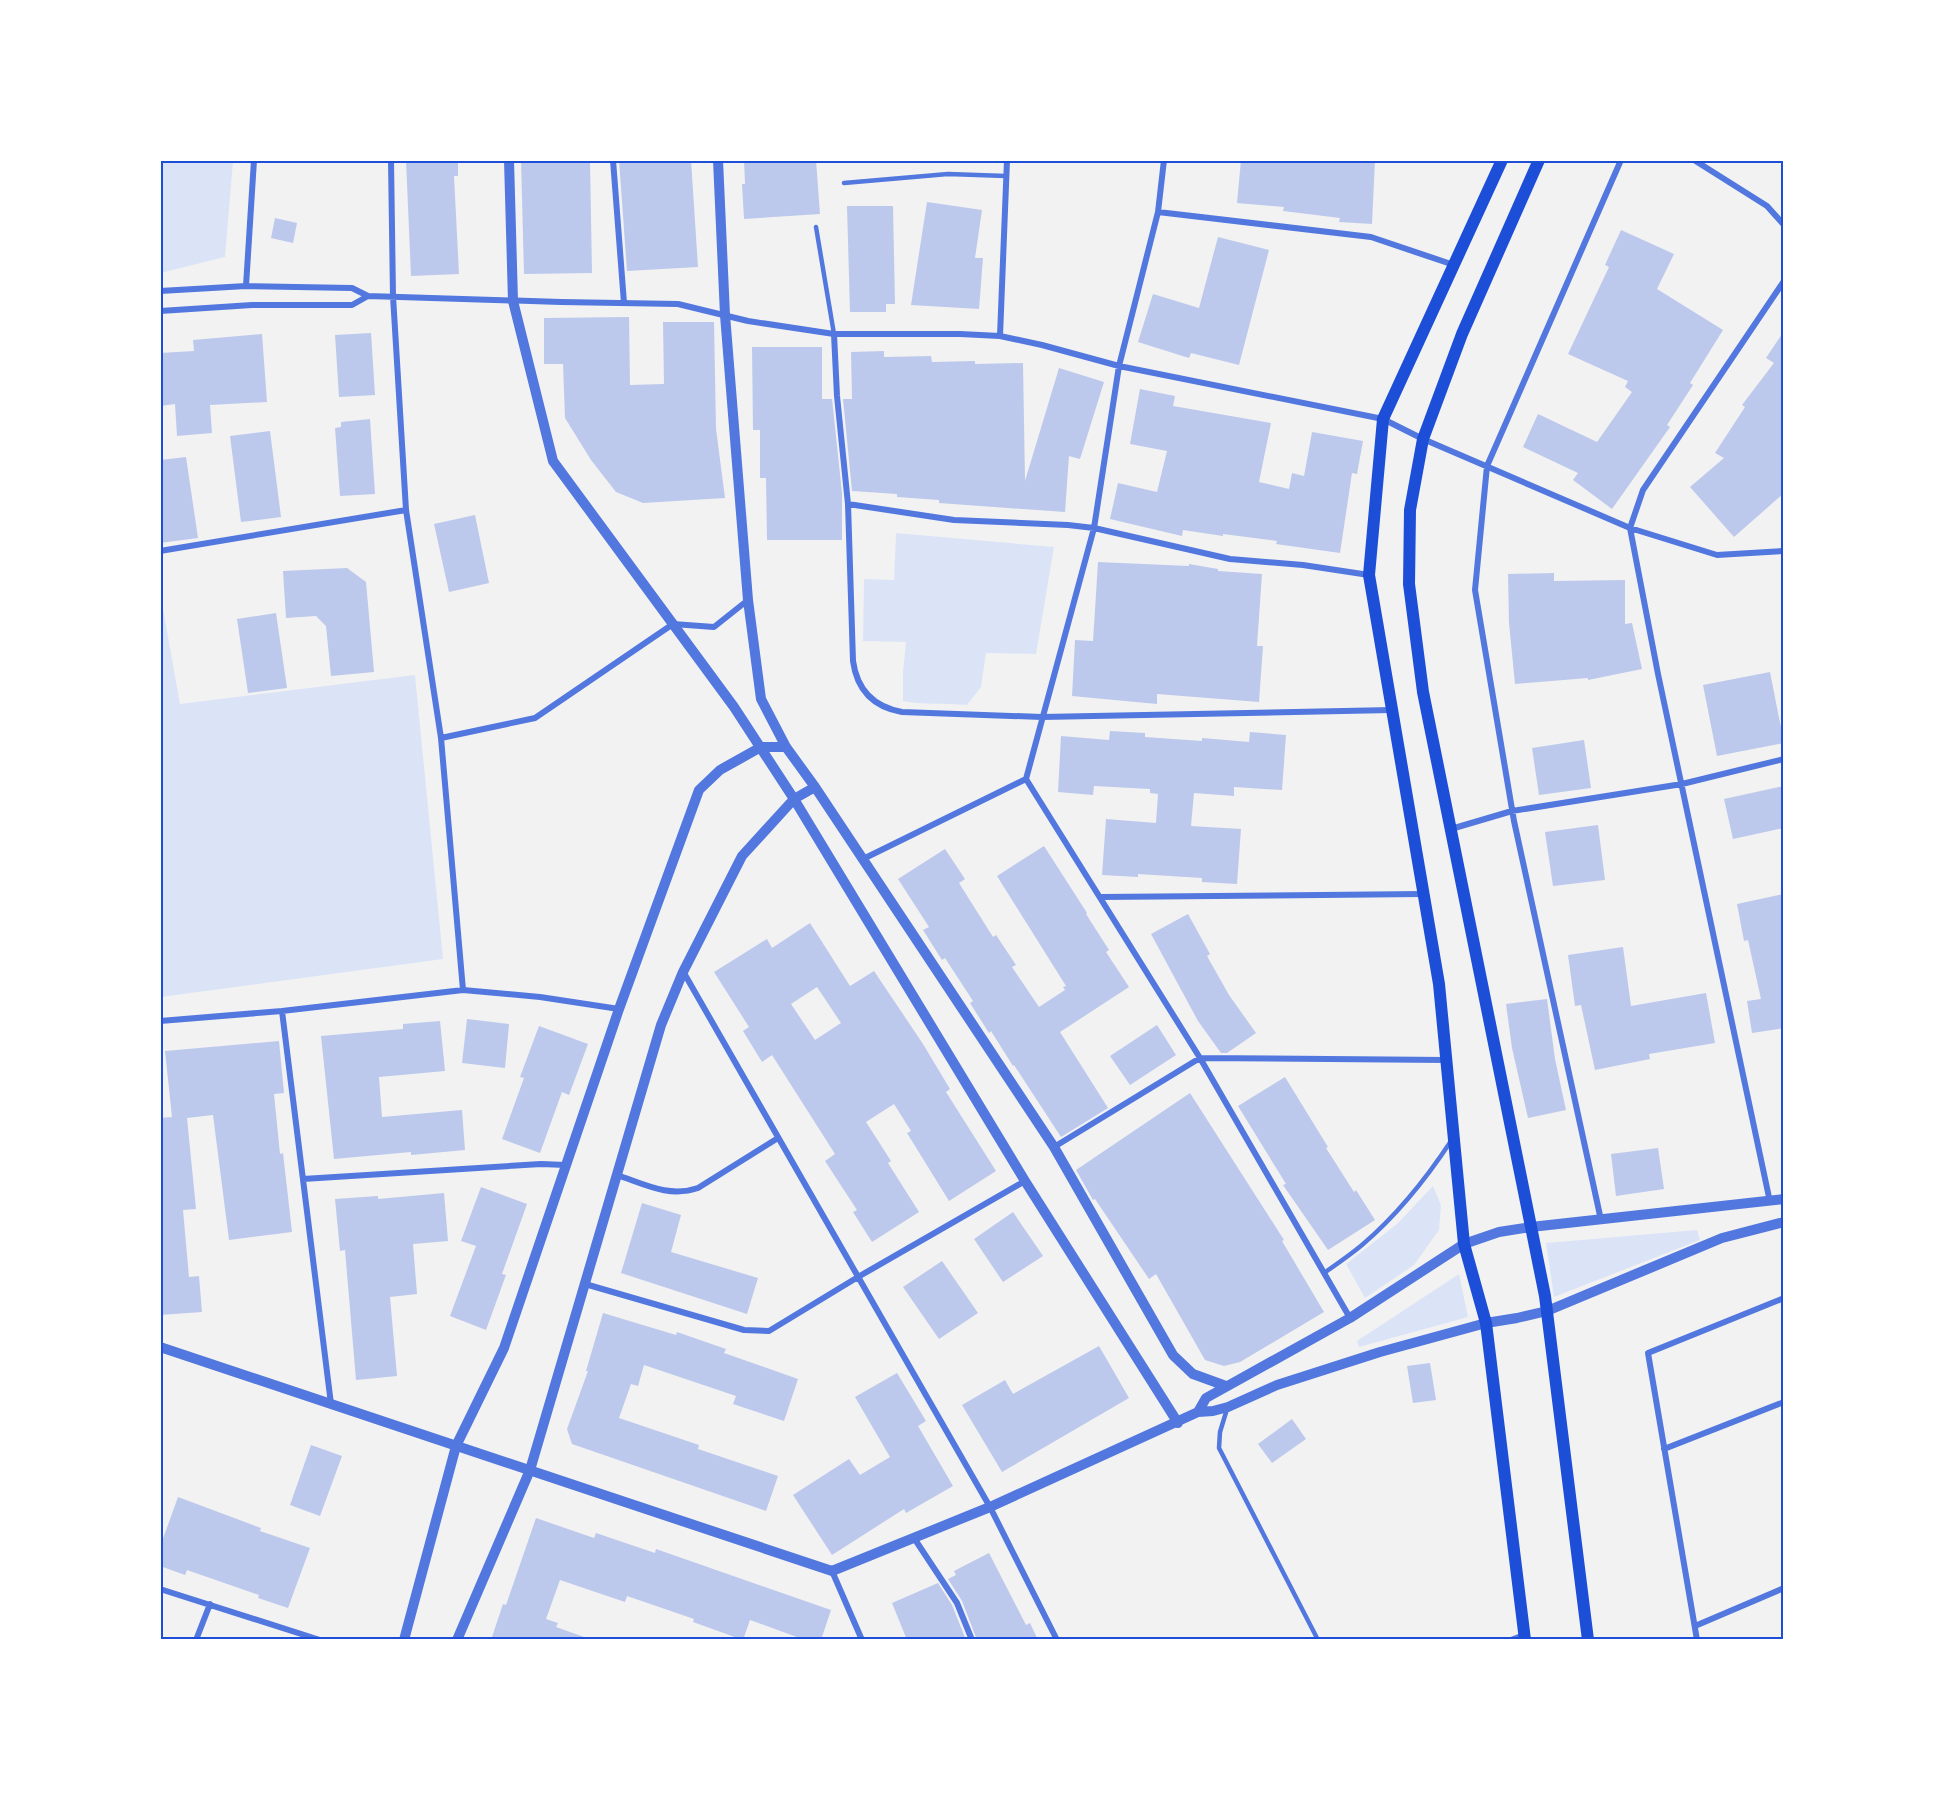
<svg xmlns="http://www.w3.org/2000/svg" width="1944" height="1800" font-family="'IBM Plex Sans',sans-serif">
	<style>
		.green { fill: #dbe4f7 }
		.building { fill: #bdc9ec; fill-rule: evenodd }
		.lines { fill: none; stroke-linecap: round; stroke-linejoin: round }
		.service { stroke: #5277de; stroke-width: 4.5 }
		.minor { stroke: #5277de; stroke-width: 6 }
		.tertiary { stroke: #5277de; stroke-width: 10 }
		.secondary { stroke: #1d4ed8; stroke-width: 12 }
		.neatline { fill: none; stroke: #1d4ed8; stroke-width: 2 }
	</style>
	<rect width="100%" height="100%" fill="#f2f2f2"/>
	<path class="green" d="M160 161H233L225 257 161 273Z
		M896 533 1054 547 1036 654 986 653 981 687 967 705C945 703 924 705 903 701V672L906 642 863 641 864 579 894 580Z
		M160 592 180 704 415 675 443 959 161 997Z
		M1433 1186 1441 1205 1439 1230 1414 1265 1365 1298 1346 1264 1397 1224Z
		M1697 1230 1700 1240 1554 1297 1546 1243Z
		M1459 1274 1468 1317 1359 1347 1357 1341Z"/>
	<path class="building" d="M406 160H458V176H454L459 274 411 276Z
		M521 160H590L592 273 524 274Z
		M619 160H691L698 267 627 271Z
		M744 160H816L820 214 744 219 742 184H745Z
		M1241 160 1289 163V160H1375L1372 224 1339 222 1340 218 1283 211 1284 207 1237 203Z
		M927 202 982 210 975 258H983L979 309 911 305Z
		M847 206H893L895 304H886V312H850Z
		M275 218 297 223 293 243 271 238Z
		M1621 230 1674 254 1657 289 1723 330 1690 383 1693 385 1667 425 1670 427 1612 509 1573 480 1578 473 1523 447 1538 414 1597 442 1632 392 1625 387 1628 381 1568 354 1609 267 1605 265Z
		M1218 237 1269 250 1239 365 1191 353 1189 358 1138 342 1153 294 1199 308Z
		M629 317 630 385 664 384 663 322H714L716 429 725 498 643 503 616 492 591 460 565 418 563 364H544V318Z
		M1784 331V493L1734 537 1690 487 1724 458 1715 453 1745 407 1742 405 1774 363 1766 358Z
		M371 333 375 395 339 397 335 335Z
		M262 334 267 402 210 405 212 433 177 436 175 404 160 406V353L194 351 193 340Z
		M752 347H822V399H832L842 493V540H767L766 478H760V430H753Z
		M884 351V357L931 356 932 362 975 361V364L1023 363 1025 481 1059 368 1104 382 1080 459 1069 456 1065 512 939 503V500L897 497V494L852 491 843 399H852L851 352Z
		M1140 389 1175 396 1173 406 1271 423 1259 482 1289 489 1292 473 1304 476 1312 432 1363 441 1357 474 1352 473 1340 553 1276 544 1277 541 1223 534V536L1183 530 1182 536 1110 519 1118 483 1157 492 1167 451 1130 444Z
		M370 419 375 494 340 496 335 428 341 427V422Z
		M270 431 281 517 241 522 230 436Z
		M186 457 198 538 160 543V460Z
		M475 515 489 583 449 592 434 524Z
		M1098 562 1189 566V564L1218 569V571L1262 574 1257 646H1263L1259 702 1157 694V704L1072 696 1075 640 1093 641Z
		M347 568 366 582 374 672 331 676 326 626 316 616 286 618 283 571Z
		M1554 573V581L1625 580V624L1632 623 1642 669 1588 680V678L1515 684 1509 623 1508 574Z
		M276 613 287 688 248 693 237 619Z
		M1770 672 1784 743 1717 756 1703 685Z
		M1110 731 1145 733V737L1202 741V738L1249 742 1250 732 1286 735 1282 790 1234 787V796L1194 793 1191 826 1241 829 1237 884 1202 882V878L1138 874V877L1102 875 1106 819 1156 823 1158 794 1150 793V789L1094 786 1093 795 1058 792 1061 736 1109 740Z
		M1584 740 1591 788 1539 795 1532 748Z
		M1784 786V828L1733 839 1724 799Z
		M1598 825 1605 880 1553 886 1545 832Z
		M1044 846 1087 913 1086 914 1109 950 1106 952 1129 987 1060 1032 1108 1108 1061 1137 1014 1065 1013 1066 991 1031 989 1033 970 1003 973 1001 945 958 942 960 923 930 929 927 898 879 945 849 965 879 959 883 993 937 996 935 1016 965 1012 967 1039 1007 1065 990 1063 987 1066 986 997 876Z
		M1784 894V1028L1752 1033 1747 1001 1761 999 1748 940 1744 941 1737 904Z
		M1188 914 1210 954 1207 956 1229 995 1256 1033 1227 1053H1221L1198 1021 1151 934Z
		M810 923 850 986 874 971 923 1044 950 1089 946 1092 996 1171 949 1201 907 1133 911 1131 894 1104 866 1122 891 1161 888 1163 919 1212 872 1242 853 1212 857 1210 825 1161 835 1154 772 1055 762 1062 743 1031 749 1027 714 972 767 939 772 948ZM817 987 841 1023 815 1040 791 1004Z
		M1623 947 1631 1006 1706 993 1715 1043 1649 1054 1650 1059 1595 1070 1581 1005 1575 1006 1568 955Z
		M1547 999 1555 1059 1566 1110 1528 1118 1512 1048 1506 1004Z
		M467 1019 509 1024 505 1068 462 1063Z
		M440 1021 445 1071 379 1077 382 1117 462 1110 465 1150 411 1155V1152L334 1159 321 1036 403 1029V1024Z
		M1157 1025 1176 1055 1130 1085 1110 1056Z
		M539 1026 588 1044 569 1095 562 1092 540 1153 502 1139 524 1078 520 1077Z
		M279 1041 284 1093 274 1094 280 1154 283 1153 292 1232 229 1240 213 1115 187 1118 196 1209 183 1210 189 1277 199 1276 202 1312 160 1315V1118L172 1117 165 1051Z
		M1285 1077 1328 1147 1326 1148 1354 1192 1356 1190 1375 1220 1328 1250 1283 1185 1286 1184 1238 1106Z
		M1190 1093 1284 1240 1282 1241 1324 1312 1240 1362 1224 1366 1205 1360 1156 1274 1149 1279 1095 1199 1093 1200 1076 1170Z
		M1658 1148 1664 1189 1616 1196 1611 1154Z
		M481 1187 527 1204 502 1274 506 1275 486 1330 450 1316 476 1246 461 1241Z
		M444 1193 448 1241 413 1244 417 1294 390 1297 397 1376 356 1380 345 1250 340 1251 335 1199 378 1196V1199Z
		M642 1203 681 1215 671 1252 758 1278 747 1314 621 1273Z
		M1013 1212 1043 1256 1003 1282 974 1239Z
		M942 1261 978 1313 939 1339 903 1287Z
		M603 1313 676 1335 677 1332 726 1349 724 1353 798 1379 784 1421 733 1404 736 1396 644 1365 638 1386 631 1384 619 1418 699 1445 698 1449 778 1476 766 1511 572 1444 567 1429 588 1371H586Z
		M1099 1346 1129 1398 1002 1472 962 1405 1005 1380 1013 1394Z
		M1430 1363 1436 1400 1413 1403 1407 1366Z
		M897 1373 926 1421 918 1426 953 1486 906 1513 904 1509 832 1555 793 1495 849 1459 860 1475 890 1457 855 1397Z
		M1292 1419 1306 1439 1272 1463 1258 1444Z
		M311 1445 342 1456 320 1516 290 1505Z
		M178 1497 261 1528 260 1531 310 1548 288 1608 258 1598 259 1595 187 1570 185 1575 160 1566V1547Z
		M536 1518 594 1538 596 1533 655 1553 656 1549 831 1610 821 1640H805L750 1620 743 1640 693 1622 694 1619 627 1596 625 1602 560 1580 546 1619 558 1623 556 1627 584 1637V1640H491L503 1604 506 1605Z
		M989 1553 1026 1625 1030 1623 1038 1640H977L962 1601 948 1579 956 1575 954 1571Z
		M938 1583 952 1605 966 1640H907L892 1603Z"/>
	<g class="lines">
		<path class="service" d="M844 183 948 174 1006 176
			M816 227 834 334
			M1324 1273C1337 1264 1350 1255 1362 1245 1396 1216 1426 1179 1451 1141
			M1227 1409 1220 1432 1219 1448 1318 1640"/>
		<path class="minor" d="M391 160 393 296 406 510 441 738 463 990 540 997 619 1009
			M613 160 624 303
			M1164 160 1158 212 1119 366 1094 528 1026 779 1200 1058 1350 1318
			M1694 160 1767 206 1784 225
			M1158 212 1371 237 1454 265
			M246 286 254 160
			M160 291 246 286 352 288 368 296 561 302 678 304 748 321 834 334H960L1000 336 1042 345 1119 366 1383 419 1423 439 1630 528 1717 555 1784 551
			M160 311 252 305H352L368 296
			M834 334 837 396 848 504 853 661C857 690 874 707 902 712L1042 717 1392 710
			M1000 336 1007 160
			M848 504 954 520 1068 525 1094 528 1230 559 1303 565 1369 575
			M160 551 406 510
			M441 738 535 718 673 624 714 627 748 600
			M1451 829 1512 811 1682 784 1784 759
			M863 859 1026 779
			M1100 897 1423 894
			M684 973 990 1507 1057 1640
			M282 1011 331 1404
			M160 1021 282 1011 463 990
			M1054 1147 1200 1058 1446 1060
			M617 1175C644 1184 669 1198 698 1188L778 1138
			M303 1179 541 1164 566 1165
			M1770 1202 1658 674 1630 528 1643 490 1784 281
			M1601 1220 1514 821 1475 590 1487 466 1621 160
			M585 1284 744 1330 769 1331 858 1277 1025 1181
			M1664 1449 1784 1402
			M914 1538 957 1603 972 1640
			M832 1571 862 1640
			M160 1589 320 1640
			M1695 1626 1784 1588
			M196 1640 210 1604
			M1511 1640 1524 1635
			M1697 1640 1648 1353 1784 1298"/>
		<path class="tertiary" d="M509 160 513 301 553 461 734 707 794 799 1025 1181 1178 1423
			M718 160 725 315 748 600 761 699 786 747 815 787 1054 1147 1173 1355 1193 1374 1226 1386
			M160 1347 832 1571 990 1507 1198 1412 1213 1411 1228 1407 1277 1385 1380 1352 1486 1323 1517 1318 1547 1311 1722 1238 1784 1222
			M1198 1412 1206 1398 1350 1318 1464 1244 1499 1232 1531 1227 1784 1199
			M404 1640 456 1446 504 1348 619 1009 699 790 720 770 761 747H786
			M457 1640 530 1470 661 1025 683 972 742 856 794 799 815 787"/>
		<path class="secondary" d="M1502 160 1383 419 1369 575 1439 984 1464 1244 1486 1323 1525 1640
			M1539 160 1462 334 1423 439 1410 510 1409 584 1423 692 1545 1296 1588 1640"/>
	</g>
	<rect width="1944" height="1800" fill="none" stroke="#ffffff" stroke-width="324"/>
	<rect x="162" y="162" width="1620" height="1476" class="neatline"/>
</svg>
